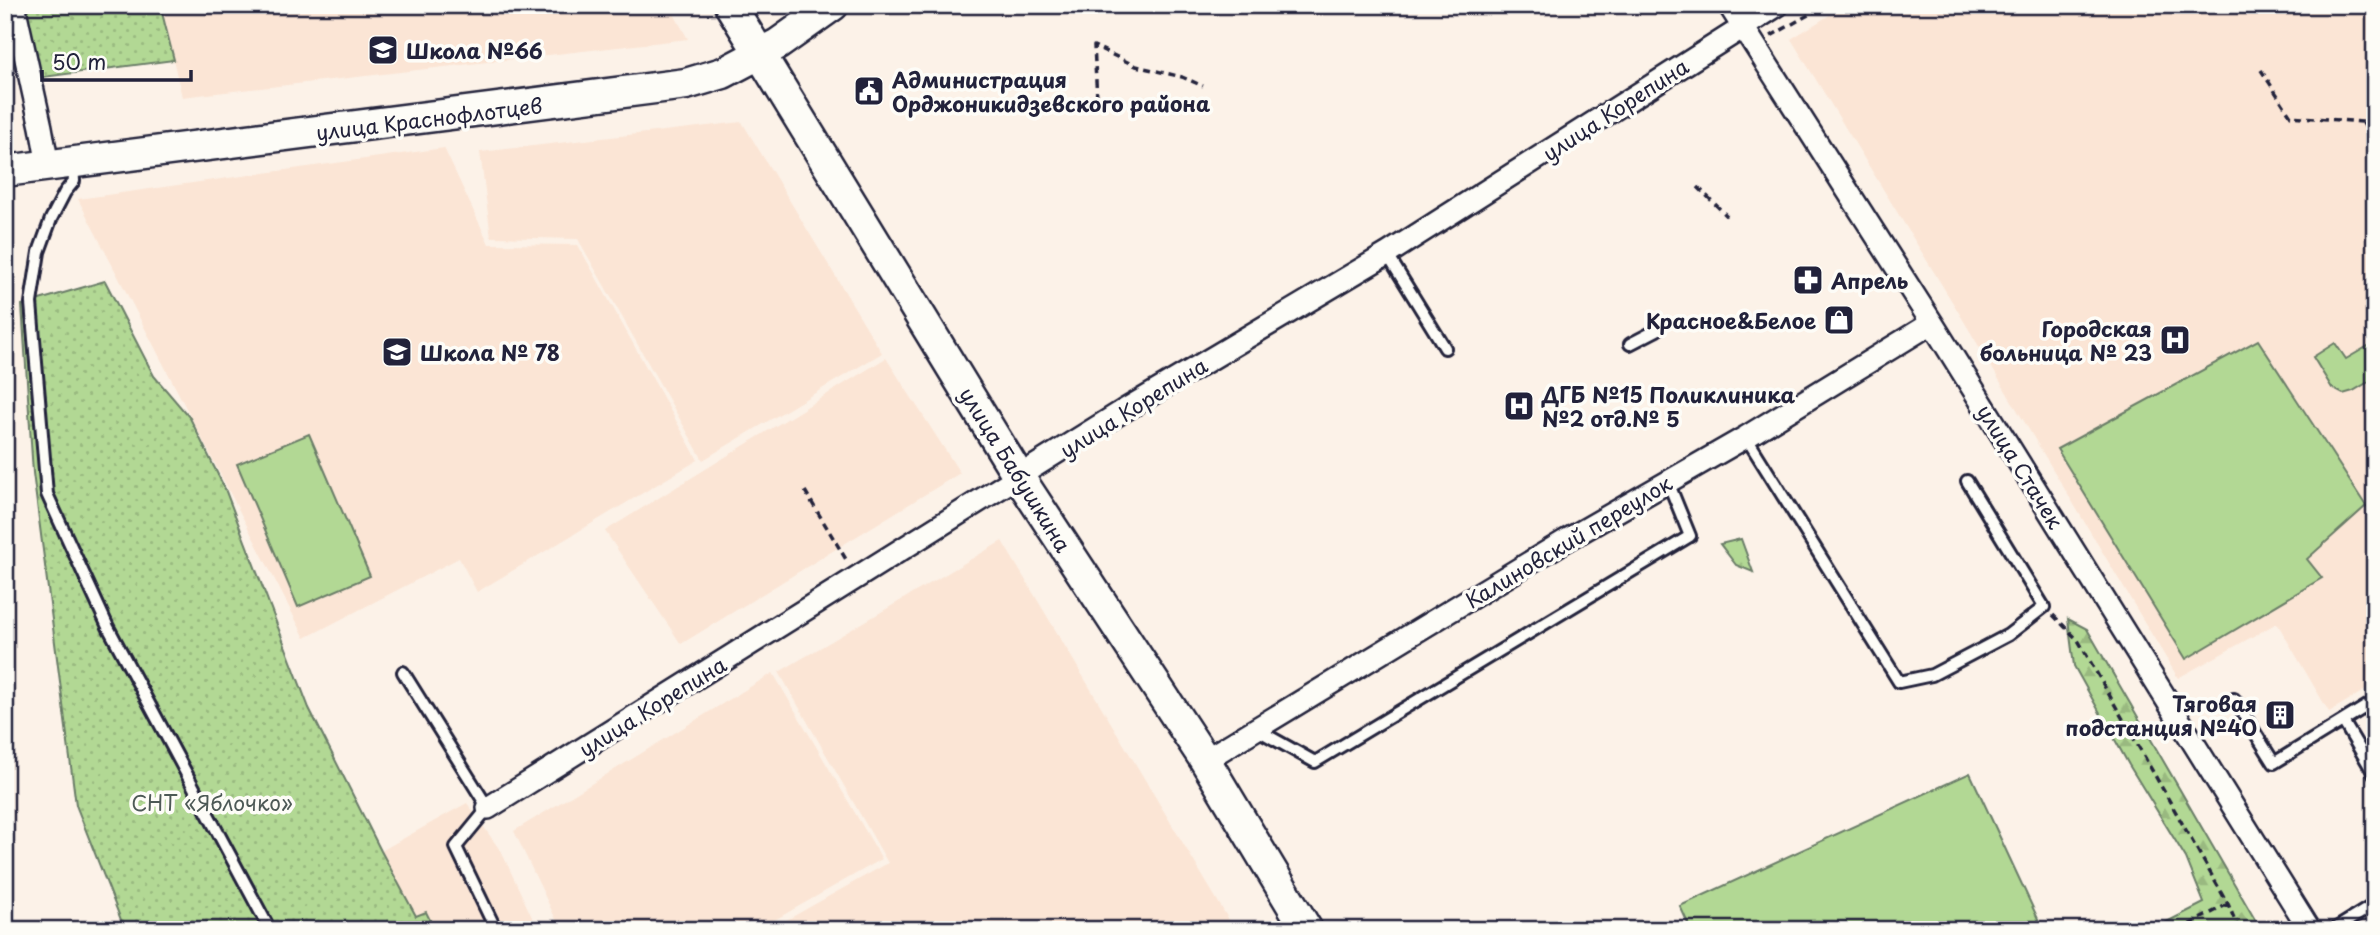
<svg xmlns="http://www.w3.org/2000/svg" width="2380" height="935" font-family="'Playpen Sans',sans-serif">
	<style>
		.built { fill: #fbe5d5 }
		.green { fill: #b2d894; stroke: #6a7d68; stroke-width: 2 }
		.forest { fill: url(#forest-firs); stroke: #6a7d68; stroke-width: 2 }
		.garden { fill: url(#garden-dots); stroke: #6a7d68; stroke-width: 2 }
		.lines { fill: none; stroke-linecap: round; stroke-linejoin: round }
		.lane-casing { stroke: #22223b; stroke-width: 16 }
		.street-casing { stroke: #22223b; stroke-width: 26 }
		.secondary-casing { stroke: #22223b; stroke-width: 35 }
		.path { stroke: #22223b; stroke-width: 3.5; stroke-dasharray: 7 5; stroke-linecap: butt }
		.lane { stroke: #fdfcf7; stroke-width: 10 }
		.street { stroke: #fdfcf7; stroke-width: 21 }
		.secondary { stroke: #fdfcf7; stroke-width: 30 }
		.labels { text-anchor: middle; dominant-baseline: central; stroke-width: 7; stroke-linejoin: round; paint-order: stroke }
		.poi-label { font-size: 21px; font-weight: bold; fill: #22223b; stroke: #fdfcf7; text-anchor: start }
		.street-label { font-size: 21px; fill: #22223b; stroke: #fdfcf7 }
		.park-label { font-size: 21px; fill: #4d5956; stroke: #fdfcf7 }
	</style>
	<defs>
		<pattern id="forest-firs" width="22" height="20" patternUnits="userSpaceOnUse" patternTransform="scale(1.75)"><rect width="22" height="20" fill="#b2d894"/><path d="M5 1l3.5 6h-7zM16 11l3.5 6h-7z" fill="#99b980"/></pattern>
		<pattern id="garden-dots" width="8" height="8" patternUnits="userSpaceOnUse" patternTransform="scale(1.75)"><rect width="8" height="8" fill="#b2d894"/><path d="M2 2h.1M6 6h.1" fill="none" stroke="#99b980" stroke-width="1.8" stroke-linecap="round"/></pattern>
	</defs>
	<rect width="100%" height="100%" fill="#fcf2e8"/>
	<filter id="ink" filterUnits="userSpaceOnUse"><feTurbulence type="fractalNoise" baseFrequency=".0143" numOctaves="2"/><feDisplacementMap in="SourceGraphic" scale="14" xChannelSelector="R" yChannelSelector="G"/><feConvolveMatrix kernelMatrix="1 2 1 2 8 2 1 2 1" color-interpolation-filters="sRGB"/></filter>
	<g filter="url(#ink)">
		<path class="built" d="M160 5H669L688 39 182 97Z
			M1846 5H2375V684L2329 712 2277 623 2178 678 1956 308 1791 39Z
			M742 122 882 353 703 460 578 239 491 237 480 152Z
			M444 148 489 244 578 245 698 460 477 592 459 558 305 638 78 199Z
			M886 358 960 473 681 644 605 531Z
			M1002 541 1235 930H769L888 863 779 672Z
			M773 673 882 859 757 930H561L514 831Z
			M467 803 502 853 538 930H435L426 912 416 916 381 851Z"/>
		<path class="green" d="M2258 340 2366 506 2307 559 2322 578 2186 659 2057 449Z
			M2375 342V378L2353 391 2343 394 2332 388 2313 357 2335 343 2346 359Z
			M309 434 370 576 298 607 237 464Z
			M1970 773 2039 921 2021 930H1691L1680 906Z"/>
		<path class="forest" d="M1741 539 1753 572 1736 565 1720 544Z
			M2068 619 2087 629 2261 930H2151L2204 903 2186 858 2129 765 2074 666Z"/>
		<path class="garden" d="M21 5H160L174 60 36 78Z
			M105 281 154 376 190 418 225 489 309 708 381 851 416 916 426 912 435 930H125L76 805 33 473 22 305Z"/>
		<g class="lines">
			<g class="lane-casing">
				<path id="lane" d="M73 163 74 181 65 192 51 219 39 252 31 303 47 494 108 627 270 930
					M1387 254 1445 348
					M1630 344 1657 330
					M1746 437 1899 682 1932 675 2008 635 2044 607 1967 481
					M403 672 488 808 456 847 496 930
					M2234 699 2274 763 2375 701
					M2343 721 2375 775
					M1256 729 1315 762 1690 536 1668 482
					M2333 930 2375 904"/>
			</g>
			<g class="street-casing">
				<path id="street" d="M14 5 41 127 48 166
					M1729 5 1932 323 2310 930
					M1205 760 1565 541 1746 437 1932 323
					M488 808 1123 411 1387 254 1778 5"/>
			</g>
			<g class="secondary-casing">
				<path id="secondary" d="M730 5 1019 477 1205 760 1307 930
					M5 171 686 84 723 73 778 44 833 5"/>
			</g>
			<path class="path" d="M766 5 768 8
				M1771 36 1826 5
				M2261 70 2291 116 2362 122 2375 125
				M1097 98 1094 46 1136 66 1182 77 1203 86
				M2363 123 2375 143
				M1698 187 1727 216
				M805 491 847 561
				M2053 615 2078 640 2228 904 2239 930
				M2179 930 2228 904"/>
			<use href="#lane" class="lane"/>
			<use href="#street" class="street"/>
			<use href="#secondary" class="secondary"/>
		</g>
	</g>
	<defs>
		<g id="school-square" transform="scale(1.575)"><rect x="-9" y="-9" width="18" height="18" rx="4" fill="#22223b" stroke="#fdfcf7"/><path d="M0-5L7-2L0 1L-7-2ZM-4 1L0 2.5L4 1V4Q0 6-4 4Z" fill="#fff"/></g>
		<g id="civic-square" transform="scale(1.575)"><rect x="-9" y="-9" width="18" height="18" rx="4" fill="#22223b" stroke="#fdfcf7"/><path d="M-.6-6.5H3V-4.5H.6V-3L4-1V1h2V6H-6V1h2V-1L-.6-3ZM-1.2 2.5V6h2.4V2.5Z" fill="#fff"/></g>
		<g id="pharmacy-square" transform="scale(1.575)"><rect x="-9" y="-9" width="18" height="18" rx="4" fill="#22223b" stroke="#fdfcf7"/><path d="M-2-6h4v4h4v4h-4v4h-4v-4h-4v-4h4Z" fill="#fff"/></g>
		<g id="shop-square" transform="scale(1.575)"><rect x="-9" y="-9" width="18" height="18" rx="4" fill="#22223b" stroke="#fdfcf7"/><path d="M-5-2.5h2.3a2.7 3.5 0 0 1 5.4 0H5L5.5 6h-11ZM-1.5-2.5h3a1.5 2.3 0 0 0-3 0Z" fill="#fff"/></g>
		<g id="hospital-square" transform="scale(1.575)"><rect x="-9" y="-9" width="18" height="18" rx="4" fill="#22223b" stroke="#fdfcf7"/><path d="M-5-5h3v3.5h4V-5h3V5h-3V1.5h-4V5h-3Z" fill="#fff"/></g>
		<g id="building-square" transform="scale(1.575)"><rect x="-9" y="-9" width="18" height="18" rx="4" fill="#22223b" stroke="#fdfcf7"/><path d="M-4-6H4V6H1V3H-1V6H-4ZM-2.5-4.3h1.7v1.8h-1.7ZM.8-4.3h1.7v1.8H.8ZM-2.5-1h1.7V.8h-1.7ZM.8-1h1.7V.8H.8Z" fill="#fff"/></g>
	</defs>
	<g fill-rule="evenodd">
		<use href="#school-square" x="383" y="50"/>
		<use href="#civic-square" x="869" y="91"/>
		<use href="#pharmacy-square" x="1808" y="280"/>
		<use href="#shop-square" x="1839" y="320"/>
		<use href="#hospital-square" x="2175" y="340"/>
		<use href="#school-square" x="397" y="352"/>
		<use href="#hospital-square" x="1519" y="406"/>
		<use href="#building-square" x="2280" y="715"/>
	</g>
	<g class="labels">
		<g class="poi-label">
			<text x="406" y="50">Школа №66</text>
			<text x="892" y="79">Администрация<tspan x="892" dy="24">Орджоникидзевского района</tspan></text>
			<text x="1831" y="280">Апрель</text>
			<text x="1816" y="320" text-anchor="end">Красное&amp;Белое</text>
			<text x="2152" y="328" text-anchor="end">Городская<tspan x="2152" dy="24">больница № 23</tspan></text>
			<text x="420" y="352">Школа № 78</text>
			<text x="1542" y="394">ДГБ №15 Поликлиника<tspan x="1542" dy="24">№2 отд.№ 5</tspan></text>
			<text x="2257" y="703" text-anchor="end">Тяговая<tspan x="2257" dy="24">подстанция №40</tspan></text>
		</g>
		<g class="street-label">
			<text transform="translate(1615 109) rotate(-33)">улица Корепина</text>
			<text transform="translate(429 118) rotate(-7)">улица Краснофлотцев</text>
			<text transform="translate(1133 407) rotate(-32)">улица Корепина</text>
			<text transform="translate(2021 466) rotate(58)">улица Стачек</text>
			<text transform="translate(1016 469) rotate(58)">улица Бабушкина</text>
			<text transform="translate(1568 541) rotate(-31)">Калиновский переулок</text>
			<text transform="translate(652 706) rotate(-32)">улица Корепина</text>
		</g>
		<g class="park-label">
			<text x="212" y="802">СНТ «Яблочко»</text>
		</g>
	</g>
	<rect width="2380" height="935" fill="none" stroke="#fdfcf7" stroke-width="28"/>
	<rect x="14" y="14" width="2352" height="907" fill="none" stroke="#22223b" stroke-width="2.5" filter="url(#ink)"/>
	<path d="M42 70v10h149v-10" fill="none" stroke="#22223b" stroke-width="3.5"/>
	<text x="52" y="70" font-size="21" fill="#22223b" stroke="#fdfcf7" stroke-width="5" paint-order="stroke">50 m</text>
</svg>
